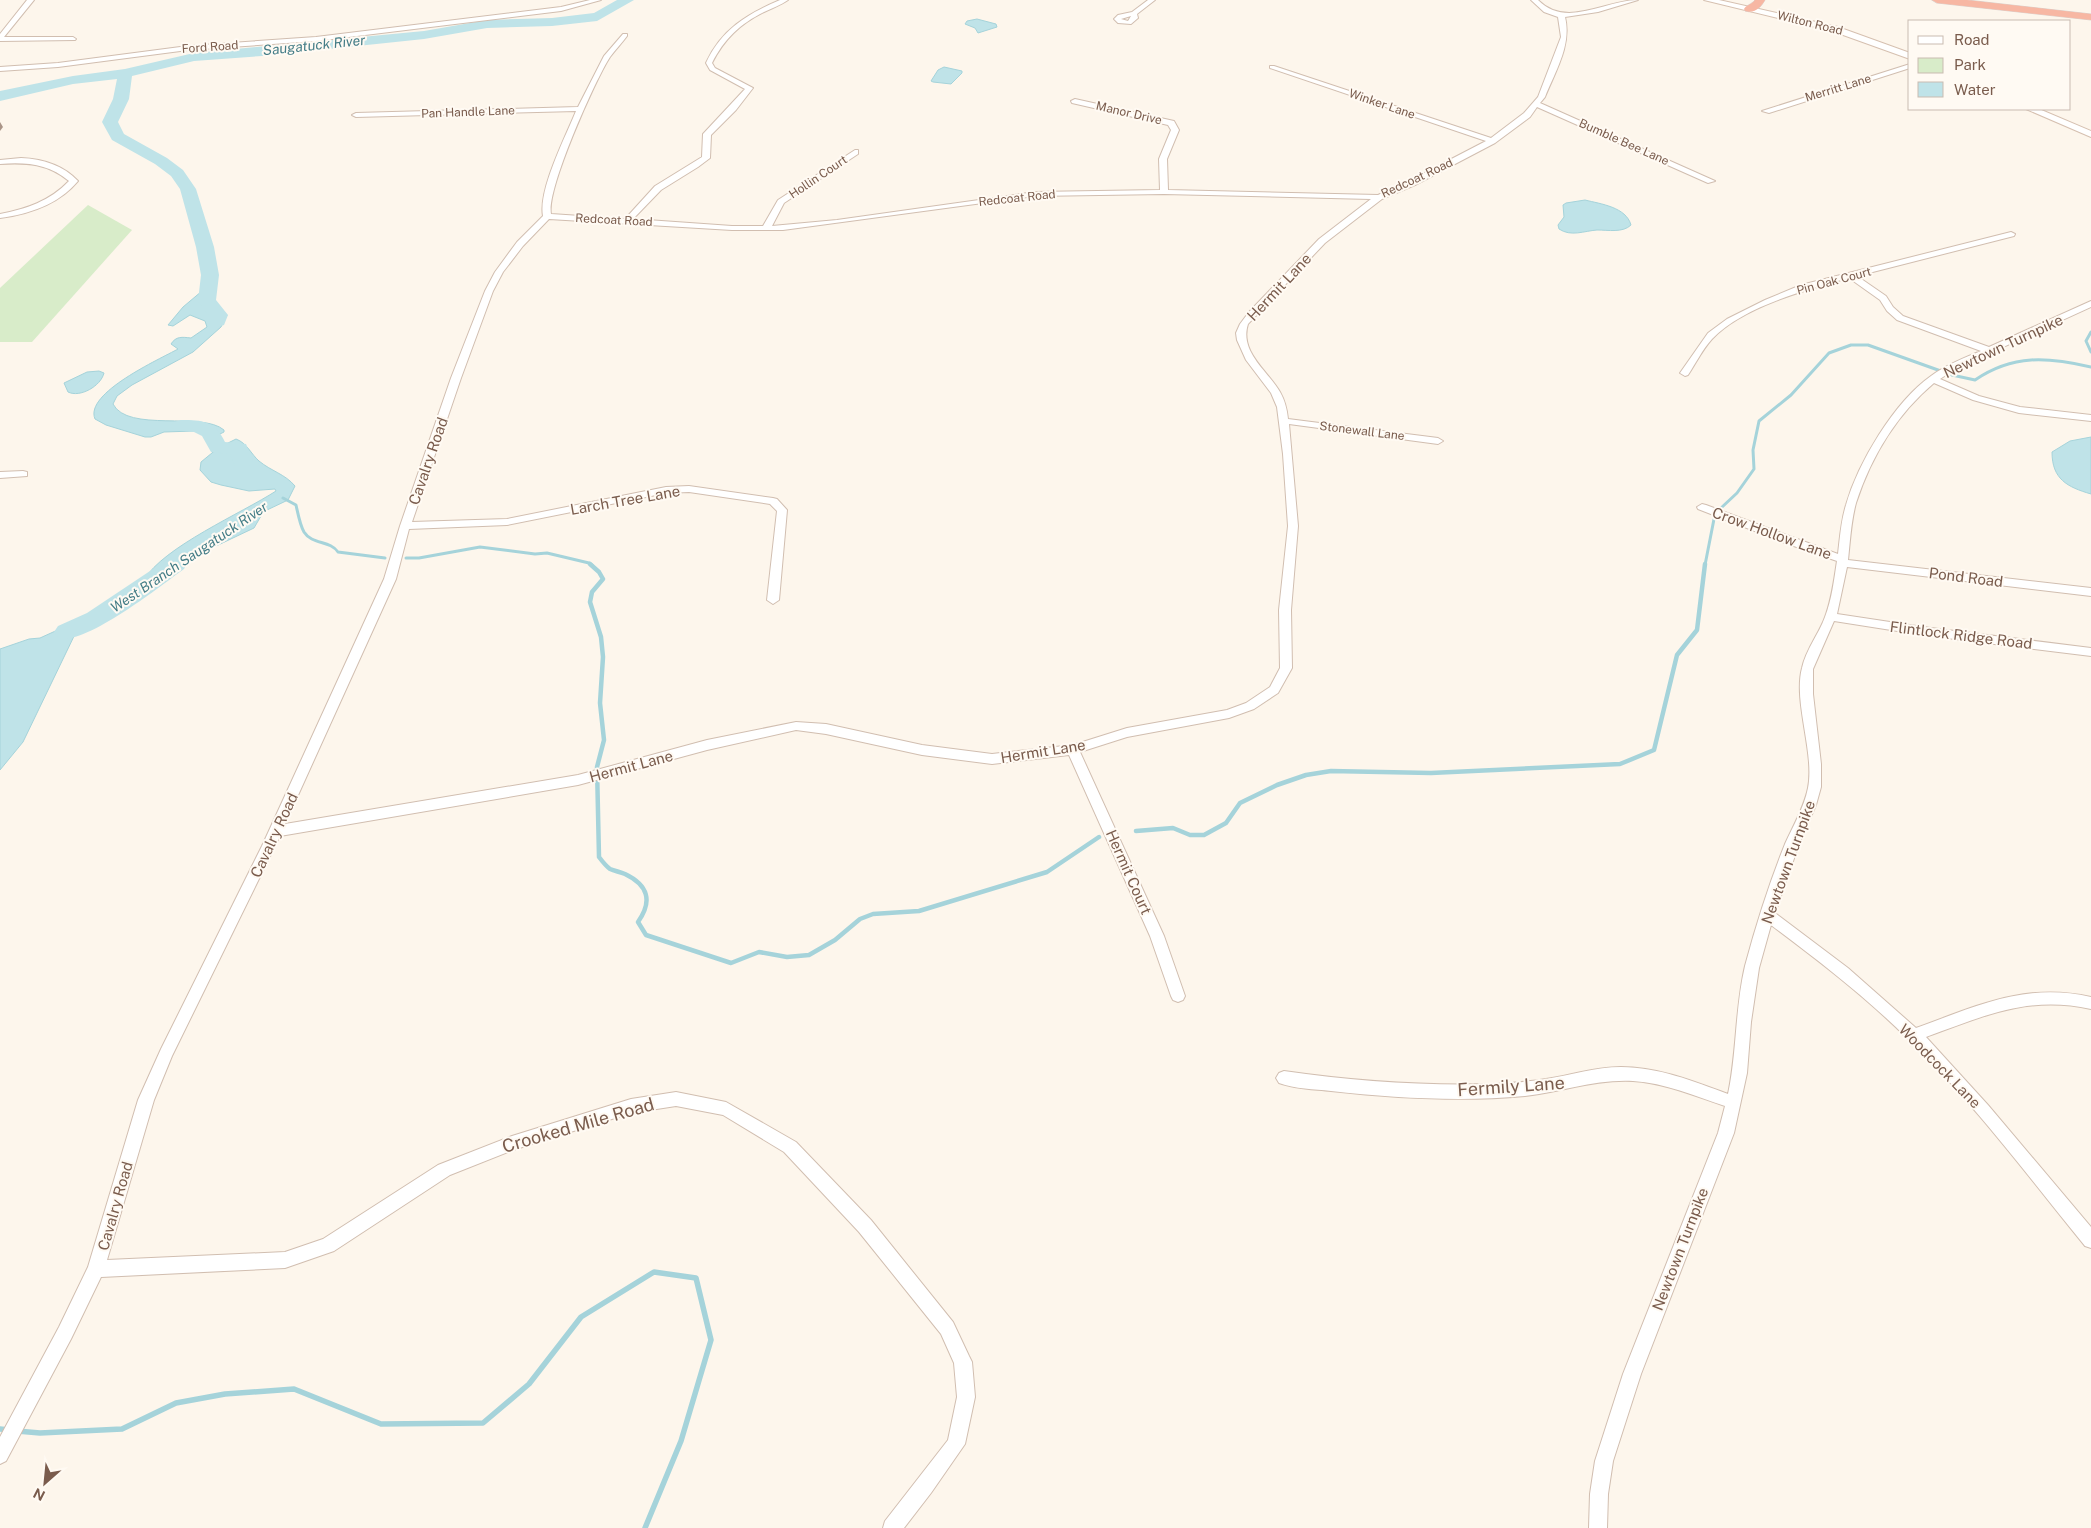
<svg xmlns="http://www.w3.org/2000/svg" width="2091" height="1528" font-family="'Public Sans',sans-serif">
	<style>
		.green { fill: #d8ecc9 }
		.water { fill: #bfe3e8; stroke: #a5d3da }
		.lines { fill: none; stroke-linecap: round; stroke-linejoin: round }
		.stream-far2 { stroke: #a5d3da; stroke-width: 3 }
		.stream-far1 { stroke: #a5d3da; stroke-width: 4.5 }
		.stream { stroke: #a5d3da; stroke-width: 5.5 }
		.river { fill: #bfe3e8; fill-rule: evenodd }
		.minor-casing { stroke: #d1beb0; stroke-width: 2 }
		.secondary-casing { stroke: #d6c0b0; stroke-width: 2 }
		.motorway-casing { stroke: #dad1cd; stroke-width: 1 }
		.minor { fill: #fff; fill-rule: evenodd }
		.secondary { fill: #fff; fill-rule: evenodd }
		.motorway { fill: #f7b7a3; fill-rule: evenodd }
		.shaded-wall { fill: #aa9588 }
		.labels { text-anchor: middle; dominant-baseline: central; stroke-width: 4; stroke-linejoin: round; paint-order: stroke }
		.far-street-label { font-size: 12px; fill: #7a5c4d; stroke: #fffaf3 }
		.far-water-label { font-size: 14px; font-style: italic; fill: #437c86; stroke: #fffaf3 }
		.street-label { font-size: 15px; fill: #7a5c4d; stroke: #fffaf3 }
		.near-street-label { font-size: 18px; fill: #7a5c4d; stroke: #fffaf3 }
	</style>
	<rect width="100%" height="100%" fill="#fdf6ec"/>
	<path class="green" d="M88 205 132 230 32 342H0V288Z"/>
	<path class="water" d="M977 19 996 24 997 27 978 33 975 28 965 24 967 21Z
		M944 67 962 71V73L951 84 933 82 931 81 938 70Z
		M1585 200C1601 204 1626 207 1631 225 1623 233 1608 230 1597 230 1584 231 1571 237 1559 229L1558 225 1564 217 1563 205 1566 203Z
		M202 291H214L213 300 227 315 221 327 193 352 132 385 117 396 113 404C128 433 202 411 224 430V432L214 437 203 431H194L164 432 151 437H145L106 425 95 419C84 393 160 359 178 349L171 344C176 336 182 337 191 338L207 327 205 321 190 315 173 326 168 325 183 307Z
		M99 371 104 373C101 386 80 398 68 392L64 383 87 372Z
		M2091 437V494C2067 487 2052 479 2052 452L2070 441Z
		M236 439C247 443 251 454 259 461 271 471 285 474 295 486L288 500 267 510 261 516 254 528 195 556 155 588 147 584 144 580C163 547 242 513 276 491L275 489 249 491 221 485 211 482 200 470 201 462 218 448Z
		M62 628 77 630 23 742 0 770V649L29 639 40 638Z"/>
	<g class="lines">
		<path class="stream-far2" d="M2091 332 2086 341 2091 352
			M283 498 296 505C298 514 300 525 304 532 312 545 330 540 338 552L385 558
			M1721 508 1737 493 1754 469 1753 450 1759 421 1791 395 1829 353 1851 345H1868L1952 375 1975 380C2013 354 2048 357 2091 367
			M406 558H419L480 547 535 554 547 553 589 563 592 565
			M1705 565 1715 514"/>
		<path class="stream-far1" d="M590 564 599 572 603 579 592 592 590 602 601 637 603 657 600 703 604 740 597 767 599 857C602 861 606 866 610 869 615 871 620 872 625 874 648 885 653 901 638 922L646 935 731 963 759 952 787 957 809 955 835 940 860 919 873 914 919 911 1047 872 1099 837
			M1136 831 1173 828 1190 835H1204L1226 823 1240 803 1277 785 1306 775 1331 771 1431 773 1620 764 1654 750 1677 655 1697 630 1705 564"/>
		<path class="stream" d="M0 1429 9 1430
			M17 1431 40 1433 122 1429 176 1403 225 1394 294 1389 381 1424 483 1423 529 1384 581 1317 654 1272 696 1278 711 1340 681 1441 645 1528"/>
		<path class="river" d="M617 0H634L597 21 552 26 487 28 424 39 262 56 194 61 132 76 129 99 118 122 124 134 167 158 183 170 196 189 214 247 219 275 216 300 228 315 224 325 217 327 210 325 208 321 209 316 198 301 201 275 196 247 180 189 171 176 155 164 112 140 102 122 113 99 117 79 73 84 0 101V91L73 76 125 69 194 53 424 31 487 20 552 18 594 13Z
			M181 420C203 420 215 421 225 442L246 444 253 461 249 466 242 467 235 466 230 454 211 452 202 436 194 432 174 430 171 426 174 422Z
			M176 556 184 559 187 564 184 569C159 587 85 646 58 638L54 632 58 626 87 613 168 559Z"/>
		<g class="minor-casing">
			<path id="minor" d="M27 0H34L4 37H73L76 39 75 40 0 41V34Z
				M590 0H601L561 11 316 41 188 50 58 67 0 71V67L58 63 188 46 316 37 561 7Z
				M780 0H788C781 5 772 8 764 12 740 24 724 39 712 63L715 68 753 88 736 110 711 135 710 158 698 167 661 190 633 219 732 226H763L778 200 855 150H858V154L784 203 772 226 837 220 1035 192 1160 190 1159 159 1171 130 1168 125 1072 103 1071 101 1075 99 1174 121 1179 130 1167 159 1168 190 1378 195 1409 181 1486 141 1270 68V66H1274L1491 138 1524 113 1538 97 1561 37 1558 17 1544 12 1531 0H1538C1566 29 1605 0 1638 0L1598 12 1565 17C1572 45 1555 72 1545 97L1540 103 1715 181 1708 183 1537 107 1530 117 1495 143 1415 185 1382 199 1325 243 1248 324C1239 352 1268 371 1280 392 1285 401 1287 409 1288 419L1438 438 1443 441 1438 444 1289 424 1298 526 1291 610 1292 668 1278 693 1254 709 1229 718 1127 737 1080 752 1164 936 1185 996 1183 1000 1178 1002 1173 1000 1171 996 1150 936 1069 755 992 764 922 755 826 734 796 730 707 750 578 785 280 836 172 1056 154 1100 107 1260 285 1252 323 1239 438 1165 512 1136 631 1099 676 1092 726 1102 796 1142 871 1220 953 1322 969 1356 972 1362 975 1397 965 1444 931 1493 904 1528H883L885 1521 948 1440 957 1397 954 1363 941 1334 859 1232 784 1152 723 1115 676 1106 631 1113 513 1150 450 1175 334 1251 285 1268 101 1277 71 1339 6 1461 0 1464V1437L59 1327 88 1267 138 1100 161 1049 262 846 384 579 400 526 451 378 485 291 495 272 517 242 543 216C538 190 566 136 576 111L356 117 352 115 356 113 578 107 604 56 623 34H627V36C622 43 615 50 610 57 595 80 546 190 551 214L625 219 655 186 702 157 703 134 745 89 710 70 706 63C721 30 747 14 780 0ZM1164 194 1371 199 1319 239 1249 312 1240 324 1236 333 1237 340 1246 360 1271 393 1277 407 1283 454 1288 526 1279 610 1280 668 1270 687 1246 703 1227 710 1127 728 1073 745 992 754 922 745 826 724 796 722 707 740 578 775 285 824 396 579 409 529 507 525 666 493 689 492 770 504 777 511 767 600 773 604 779 600 787 510 777 499 773 498 689 486 666 487 507 519 412 522 461 378 493 291 503 272 523 246 549 219 732 230H783L1035 196Z
				M1148 0H1155L1137 14 1138 18 1131 24 1118 23 1114 19 1118 15 1132 12ZM1131 16 1128 21 1121 19Z
				M1910 64V68L1769 113 1762 111Z
				M21 158C43 159 63 165 78 181 58 205 29 214 0 218V214C26 209 50 201 69 181 48 164 27 162 0 164V160Z
				M2011 232 2015 234 2014 236 1857 276 1886 296 1893 307 1903 316 1989 347 2091 301V307L1955 369 1940 379 1979 396 2020 407 2091 415V421L2019 413 1973 400 1934 383C1897 414 1871 457 1856 503 1851 521 1850 542 1848 560L2091 588V596L1847 567 1837 614 1923 627 2091 648V656L1923 635 1834 621 1813 669V694L1821 764V787L1816 805 1799 844 1775 913 1848 968 1916 1028C1977 1006 2025 982 2091 997V1009C2028 995 1984 1016 1926 1037L1988 1105 2091 1227V1248L2085 1246C2028 1176 1973 1102 1908 1039 1866 997 1819 961 1771 925L1759 968 1751 1022 1747 1073 1734 1133 1641 1374 1613 1461 1608 1494 1607 1528H1589L1590 1494 1595 1461 1623 1374 1718 1133 1725 1106C1695 1096 1665 1083 1633 1081 1596 1079 1561 1092 1525 1096 1461 1102 1394 1098 1331 1091 1314 1089 1295 1089 1279 1083L1276 1078 1279 1073 1284 1071C1353 1081 1423 1086 1493 1084 1511 1083 1528 1082 1546 1079 1571 1075 1596 1067 1621 1067 1658 1067 1693 1081 1728 1094 1737 1052 1735 1008 1745 966 1756 925 1769 884 1785 844 1793 826 1804 808 1808 788 1815 753 1793 702 1802 668 1806 649 1819 634 1825 617 1832 599 1834 580 1837 561L1785 543 1698 509 1697 507 1702 504 1706 505 1838 554C1840 537 1841 521 1846 505 1858 463 1894 402 1931 376 1946 365 1964 358 1981 351L1897 320 1887 311 1880 300 1849 278C1808 289 1742 307 1712 339 1702 350 1696 363 1688 375L1685 376 1680 373 1708 333 1727 319 1765 300 1801 285Z
				M23 471 27 472V476L0 478V472Z"/>
		</g>
		<g class="secondary-casing">
			<path id="secondary" d="M1704 0H1719L1838 27 1910 53V59L1832 31Z
				M2026 109H2039L2091 131V137Z"/>
		</g>
		<g class="motorway-casing">
			<path id="motorway" d="M1755 0H1765C1761 7 1755 14 1745 11L1744 9C1746 5 1751 5 1755 0Z
				M1932 0H1967L2091 14V20L1937 3Z"/>
		</g>
		<use href="#minor" class="minor"/>
		<use href="#secondary" class="secondary"/>
		<use href="#motorway" class="motorway"/>
	</g>
	<path class="shaded-wall" d="M0 122 3 127 0 131Z"/>
	<g class="labels">
		<g class="far-street-label">
			<text transform="translate(1810 23) rotate(14)">Wilton Road</text>
			<text transform="translate(210 47) rotate(-4)">Ford Road</text>
			<text transform="translate(1838 88) rotate(-17)">Merritt Lane</text>
			<text transform="translate(1382 104) rotate(19)">Winker Lane</text>
			<text transform="translate(468 112) rotate(-2)">Pan Handle Lane</text>
			<text transform="translate(1129 113) rotate(13)">Manor Drive</text>
			<text transform="translate(1624 142) rotate(24)">Bumble Bee Lane</text>
			<text transform="translate(818 177) rotate(-34)">Hollin Court</text>
			<text transform="translate(1417 178) rotate(-25)">Redcoat Road</text>
			<text transform="translate(1017 198) rotate(-6)">Redcoat Road</text>
			<text transform="translate(614 220) rotate(3)">Redcoat Road</text>
			<text transform="translate(1834 281) rotate(-15)">Pin Oak Court</text>
			<text transform="translate(1362 431) rotate(7)">Stonewall Lane</text>
		</g>
		<g class="far-water-label">
			<text transform="translate(314 45) rotate(-6)">Saugatuck River</text>
			<text transform="translate(189 557) rotate(-34)">West Branch Saugatuck River</text>
		</g>
		<g class="street-label">
			<text transform="translate(1279 287) rotate(-47)">Hermit Lane</text>
			<text transform="translate(2003 346) rotate(-25)">Newtown Turnpike</text>
			<text transform="translate(428 461) rotate(-71)">Cavalry Road</text>
			<text transform="translate(625 500) rotate(-10)">Larch Tree Lane</text>
			<text transform="translate(1772 533) rotate(20)">Crow Hollow Lane</text>
			<text transform="translate(1966 577) rotate(7)">Pond Road</text>
			<text transform="translate(1961 635) rotate(7)">Flintlock Ridge Road</text>
			<text transform="translate(1043 751) rotate(-9)">Hermit Lane</text>
			<text transform="translate(631 766) rotate(-15)">Hermit Lane</text>
			<text transform="translate(274 835) rotate(-65)">Cavalry Road</text>
			<text transform="translate(1788 862) rotate(-70)">Newtown Turnpike</text>
			<text transform="translate(1129 872) rotate(66)">Hermit Court</text>
			<text transform="translate(1940 1066) rotate(46)">Woodcock Lane</text>
			<text transform="translate(115 1206) rotate(-74)">Cavalry Road</text>
			<text transform="translate(1680 1249) rotate(-69)">Newtown Turnpike</text>
		</g>
		<g class="near-street-label">
			<text transform="translate(1511 1086) rotate(-4)">Fermily Lane</text>
			<text transform="translate(578 1125) rotate(-16)">Crooked Mile Road</text>
		</g>
	</g>
	<rect x="1908" y="20" width="162" height="90" fill="#fffaf3" stroke="#cabbb1"/>
	<rect x="1918" y="36" width="25" height="8" fill="#ffffff" stroke="#cabbb1"/>
	<text x="1954" y="45" font-size="15" fill="#7a5c4d">Road</text>
	<rect x="1918" y="58" width="25" height="15" fill="#d8ecc9" stroke="#cabbb1"/>
	<text x="1954" y="70" font-size="15" fill="#7a5c4d">Park</text>
	<rect x="1918" y="82" width="25" height="15" fill="#bfe3e8" stroke="#cabbb1"/>
	<text x="1954" y="95" font-size="15" fill="#7a5c4d">Water</text>
	<g transform="translate(45 1483) rotate(207)" stroke="#fffaf3" stroke-width="4" paint-order="stroke">
	<path d="M0-4L9 19L0 12L-9 19Z" fill="#7a5c4d"/>
	<text y="-8" font-size="14" font-weight="bold" text-anchor="middle" fill="#7a5c4d">N</text>
	</g>
</svg>
